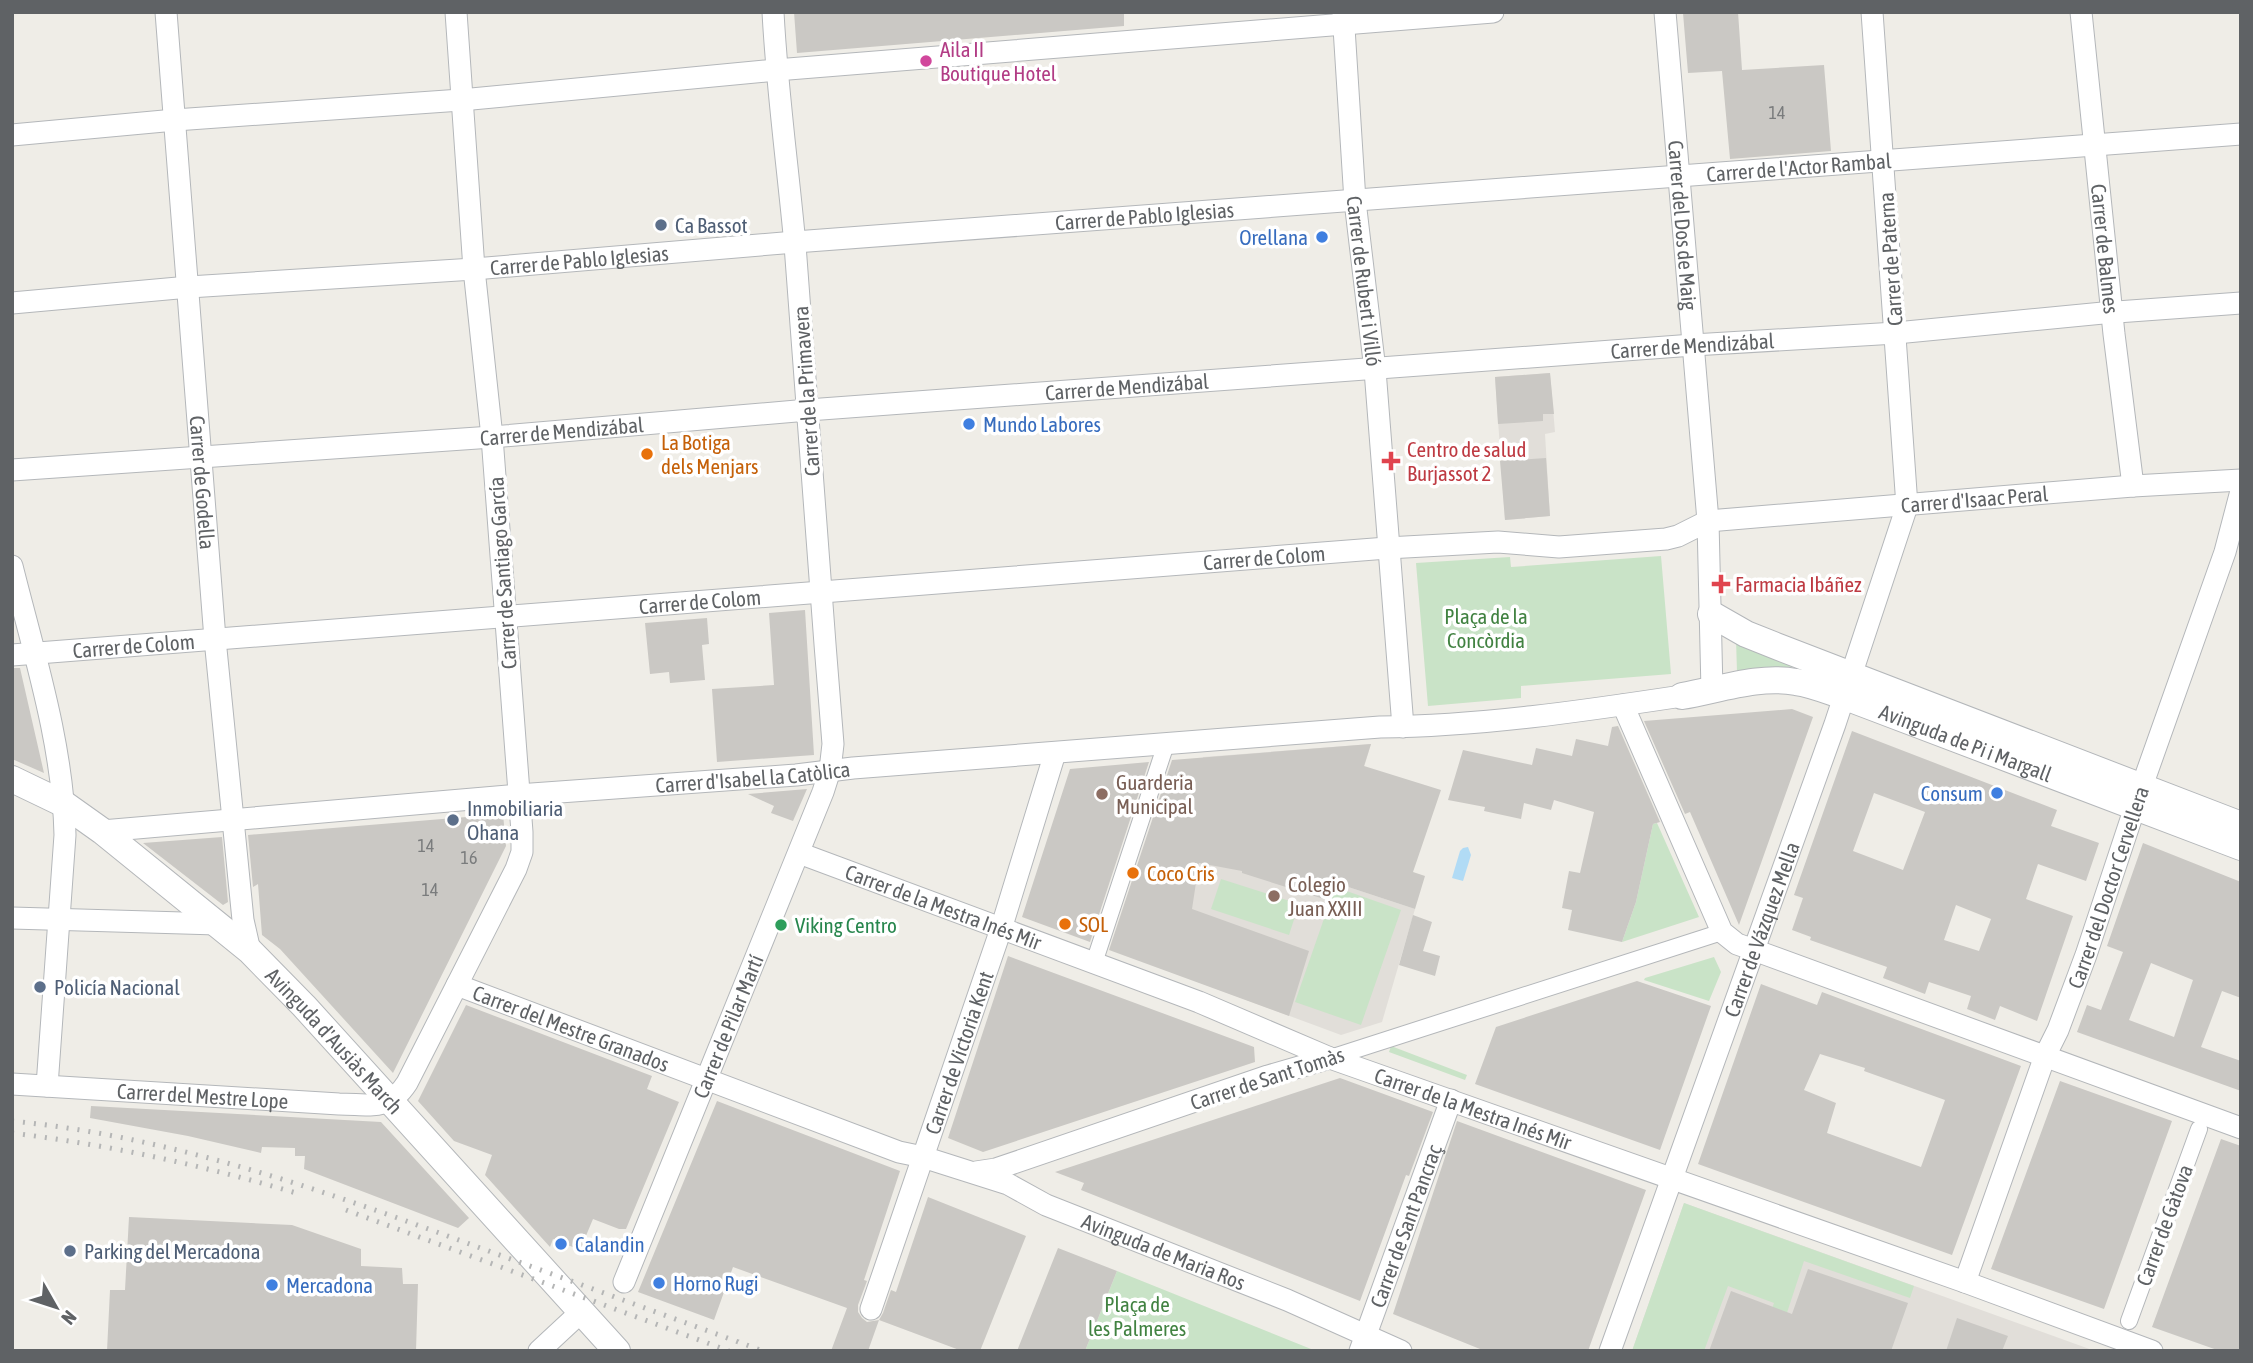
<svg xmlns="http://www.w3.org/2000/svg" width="2253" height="1363" font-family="'Asap Condensed',sans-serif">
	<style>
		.education { fill: #e1ded9 }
		.green { fill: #c9e3c7 }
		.water { fill: #b1dbf5 }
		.building { fill: #cac8c4; fill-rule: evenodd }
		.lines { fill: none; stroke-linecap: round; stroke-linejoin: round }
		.pedestrian-casing { stroke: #b4b7ba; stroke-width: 18 }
		.minor-casing { stroke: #b4b7ba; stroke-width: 23 }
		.tertiary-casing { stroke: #b4b7ba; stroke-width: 28 }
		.pedestrian { stroke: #fff; stroke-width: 16 }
		.minor { stroke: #fff; stroke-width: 21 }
		.tertiary { stroke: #fff; stroke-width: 26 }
		.rail { stroke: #b5b6b6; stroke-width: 5; stroke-dasharray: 2 9; stroke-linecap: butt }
		.hotel-dot { fill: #d1479c; stroke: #fff; stroke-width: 2.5 }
		.service-dot { fill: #5c6f8a; stroke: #fff; stroke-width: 2.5 }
		.shop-dot { fill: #3f7fe0; stroke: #fff; stroke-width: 2.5 }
		.food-dot { fill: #e8710a; stroke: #fff; stroke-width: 2.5 }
		.health-dot { fill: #e0444e; stroke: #fff; stroke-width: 2.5 }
		.education-dot { fill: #8d6e63; stroke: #fff; stroke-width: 2.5 }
		.leisure-dot { fill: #2e9e5b; stroke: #fff; stroke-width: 2.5 }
		.labels { text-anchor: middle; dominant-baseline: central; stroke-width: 7; stroke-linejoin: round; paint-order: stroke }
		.number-label { font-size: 18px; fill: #7a7c7d }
		.hotel-label { font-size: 21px; fill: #b23c85; stroke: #fff; text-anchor: start }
		.street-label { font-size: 21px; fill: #5f6265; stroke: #fff }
		.service-label { font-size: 21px; fill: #4e5e75; stroke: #fff; text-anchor: start }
		.shop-label { font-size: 21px; fill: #366cbe; stroke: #fff; text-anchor: start }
		.food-label { font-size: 21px; fill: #c56008; stroke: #fff; text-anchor: start }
		.health-label { font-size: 21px; fill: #be3a42; stroke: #fff; text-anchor: start }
		.park-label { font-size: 21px; fill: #418241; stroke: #fff }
		.education-label { font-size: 21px; fill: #785e54; stroke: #fff; text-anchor: start }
		.leisure-label { font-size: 21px; fill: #27864d; stroke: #fff; text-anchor: start }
	</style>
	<rect width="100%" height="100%" fill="#efede7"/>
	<path class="education" d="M1550 373 1555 432 1545 434 1550 516 1505 520 1495 377Z
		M1371 744 1330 881 1415 909 1382 1022 1341 1035 1163 969 1203 757Z
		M1684 1203 2095 1351H1632Z"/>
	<path class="green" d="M1661 556 1671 674 1521 686V698L1428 706 1416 563 1510 557 1511 567Z
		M1736 639 1800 666 1737 672Z
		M1657 823 1699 917 1622 942 1636 902 1653 824Z
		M1221 879 1299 904 1289 935 1211 909Z
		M1335 887 1401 910 1361 1025 1295 1002Z
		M1714 957 1721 972 1709 1001 1644 980 1645 978Z
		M1391 1046 1467 1075 1465 1080 1389 1052Z
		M1684 1203 1914 1286 1910 1298 1804 1261 1779 1337 1764 1331 1774 1303 1728 1286 1704 1351H1632Z
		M1117 1271 1316 1351H1085Z"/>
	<path class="water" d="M1468 847 1471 855 1463 881 1452 878 1460 851 1463 848Z"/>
	<path class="building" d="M794 12H1124V26L797 53Z
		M1738 12 1742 70 1824 65 1831 151 1730 159 1722 71 1688 73 1683 13Z
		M1550 373 1554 414H1543V421L1498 424 1495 377Z
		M1546 458 1550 516 1505 520 1500 461Z
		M805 610 814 755 717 762 712 689 774 685 769 613Z
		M707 618 709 644 702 645 705 680 670 683 669 672 650 674 645 623Z
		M12 668H20L44 773 12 759Z
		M1792 709 1813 717 1739 925 1690 812 1685 814 1644 721Z
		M1618 726 1660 822 1653 824 1636 902 1622 942 1568 930 1572 910 1562 908 1569 871 1580 873 1594 812 1554 800 1551 810 1524 803 1521 819 1484 811 1485 807 1448 800 1463 750 1532 765 1536 748 1572 756 1576 739 1608 746 1612 727Z
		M1852 731 2057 810 2051 826 2099 843 2086 881 2038 864 2026 899 2073 916 2037 1021 2000 1006 1995 1020 1967 1009 1971 996 1929 982 1925 994 1883 978 1887 967 1810 940 1811 937 1792 930 1803 898 1794 895ZM1874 793 1925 812 1903 870 1853 851ZM1956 905 1991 919 1979 951 1944 940Z
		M1371 744 1364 766 1441 790 1413 872 1425 876 1415 909 1330 881 1324 899 1242 873V871L1199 863 1192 909 1309 951 1289 1016 1109 950 1172 760Z
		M1149 762 1090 942 1022 917 1070 769Z
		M807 789 793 821 771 813 774 806 748 794Z
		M503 814 506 846 393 1073 280 949 262 935 258 884 253 887 248 835Z
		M222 837 228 902 223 905 143 843Z
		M2143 843 2241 882V998L2222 991 2201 1047 2241 1061V1091L2077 1032 2087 1005 2101 1010 2123 952 2107 946ZM2151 963 2193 980 2174 1037 2129 1020Z
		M1413 915 1432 922 1423 951 1440 956 1435 976 1399 965Z
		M1008 956 1254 1047 1255 1062 983 1152 948 1138Z
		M1637 981 1711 1006 1660 1150 1475 1084 1496 1027Z
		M1761 984 1817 1005 1822 992 2021 1066 1952 1255 1698 1164ZM1820 1054 1865 1068 1864 1071 1945 1100 1921 1167 1827 1133 1836 1103 1804 1090Z
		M466 1005 652 1076 647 1089 679 1102 626 1229H619L593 1219 580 1250 553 1239 550 1247 485 1175 492 1155 454 1141 418 1101Z
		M1340 1078 1433 1112 1409 1176 1406 1175 1360 1301 1081 1190 1084 1183 1055 1172Z
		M2060 1081 2172 1121 2104 1309 1991 1269Z
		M717 1101 900 1171 864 1280 867 1281 858 1305V1312L862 1318 867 1322 879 1320 868 1351H831L847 1308 733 1267 714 1320 638 1292Z
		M91 1106 381 1122 469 1218 458 1228 304 1169 305 1156H295V1148L262 1147 261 1153 188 1136 90 1118Z
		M1457 1121 1646 1190 1588 1351H1485L1393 1314Z
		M2221 1139 2241 1146V1351H2220L2152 1327Z
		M928 1197 1026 1236 980 1351H962L879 1320 883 1313 891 1290 896 1292Z
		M129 1217 292 1225 361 1249V1266L402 1268 403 1284H418L416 1351H107L110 1290H125Z
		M1058 1248 1117 1271 1085 1351H1017Z
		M1808 1269 1908 1303 1891 1351H1709L1731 1291 1792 1314Z
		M1957 1318 2008 1336 2002 1351H1946Z"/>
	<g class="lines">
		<g class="pedestrian-casing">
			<path id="pedestrian" d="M1094 963 1166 744
				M1330 1058 1722 932
				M2129 1321 2199 1129"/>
		</g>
		<g class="minor-casing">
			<g id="minor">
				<path id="s1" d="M166 12 215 639 243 920 250 951"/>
				<path id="s2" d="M1343 12 1355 201 1375 370 1403 727"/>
				<path id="s3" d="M1665 12 1708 521 1712 691"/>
				<path id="s4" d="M2081 12 2114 334 2133 486"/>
				<path d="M12 135 175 120 461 100 776 70 1493 12"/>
				<path id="s5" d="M12 303 189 287 474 269 795 242 2241 134"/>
				<path id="s6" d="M12 470 492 437 808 410 1693 345 1896 333 2103 313 2241 303"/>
				<path d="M12 566C34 654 63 744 65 835L47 1086"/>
				<path id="s7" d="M12 655 1387 548 1498 542 1559 547 1666 539 1678 536 1708 521 2133 486 2241 480"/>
				<path d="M1623 705 1722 932 1737 944 1754 950 2241 1128"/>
				<path id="s8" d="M102 831 518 795 796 775 853 768 1380 727C1481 726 1583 711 1682 696"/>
				<path id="s9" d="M799 853 1199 1002 1330 1058 1965 1282 2152 1351"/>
				<path d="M12 918 217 924"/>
				<path id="s10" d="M457 985 899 1152 923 1157 1008 1184 1046 1205 1287 1300 1401 1351"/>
				<path id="s11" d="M12 1084 339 1104C370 1104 388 1112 407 1083L516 869 522 852V832L492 437 474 269 456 12"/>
				<path d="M976 1172 996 1169 1268 1076 1330 1058"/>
				<path id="s12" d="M624 1282 823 792 830 770 833 744C819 578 809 412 795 245 788 168 777 90 773 12"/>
				<path id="s13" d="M1965 1282 2045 1056 2058 1030 2086 955 2142 786 2225 552 2241 491"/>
				<path id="s14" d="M871 1309 1001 929 1055 753"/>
				<path d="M539 1351 581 1312"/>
				<path id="s15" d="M1360 1351 1451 1100"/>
				<path id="s16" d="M1610 1351 1835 724 1907 506 1872 12"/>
			</g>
		</g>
		<g class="tertiary-casing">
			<g id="tertiary">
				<path d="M1711 614 1746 634 1776 646 2241 825"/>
				<path id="s17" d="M1682 696C1718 690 1759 675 1796 682 1812 684 1828 691 1843 696L2241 847"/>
				<path id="s18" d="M12 779 64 804 102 831 250 951 304 1006 617 1351"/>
			</g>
		</g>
		<use href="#pedestrian" class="pedestrian"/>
		<use href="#minor" class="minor"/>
		<use href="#tertiary" class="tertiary"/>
		<path class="rail" d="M12 1121C173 1137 325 1191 475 1246 571 1281 667 1316 763 1351
			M12 1133C109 1145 202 1165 296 1193
			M346 1210 729 1351"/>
	</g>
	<circle class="hotel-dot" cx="926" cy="61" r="7"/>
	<g class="service-dot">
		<circle cx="661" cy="225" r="7"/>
		<circle cx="453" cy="820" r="7"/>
		<circle cx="40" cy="987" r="7"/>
		<circle cx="70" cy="1251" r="7"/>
	</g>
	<g class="shop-dot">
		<circle cx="1322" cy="237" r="7"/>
		<circle cx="969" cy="424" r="7"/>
		<circle cx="1997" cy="793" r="7"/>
		<circle cx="561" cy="1244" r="7"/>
		<circle cx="659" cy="1283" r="7"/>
		<circle cx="272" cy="1285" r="7"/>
	</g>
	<g class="food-dot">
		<circle cx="647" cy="454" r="7"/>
		<circle cx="1133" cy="873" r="7"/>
		<circle cx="1065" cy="924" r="7"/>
	</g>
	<g class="health-dot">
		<path d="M1387.5 450.5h7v7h7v7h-7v7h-7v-7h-7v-7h7z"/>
		<path d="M1717.5 573.5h7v7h7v7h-7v7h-7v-7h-7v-7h7z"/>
	</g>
	<g class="education-dot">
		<circle cx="1102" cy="794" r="7"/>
		<circle cx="1274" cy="896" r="7"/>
	</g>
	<circle class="leisure-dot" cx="781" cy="925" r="7"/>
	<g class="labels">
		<g class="number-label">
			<text x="1777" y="112">14</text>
			<text x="426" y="845">14</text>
			<text x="469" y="857">16</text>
			<text x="430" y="889">14</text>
		</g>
		<g class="hotel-label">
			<text x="940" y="49">Aila II<tspan x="940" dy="24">Boutique Hotel</tspan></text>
		</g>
		<g class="street-label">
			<text stroke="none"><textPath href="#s5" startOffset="1792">Carrer de l'Actor Rambal</textPath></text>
			<text stroke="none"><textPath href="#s5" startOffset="1136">Carrer de Pablo Iglesias</textPath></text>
			<text stroke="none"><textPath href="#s3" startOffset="214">Carrer del Dos de Maig</textPath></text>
			<text stroke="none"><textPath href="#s4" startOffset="238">Carrer de Balmes</textPath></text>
			<text transform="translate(1890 259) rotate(-94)">Carrer de Paterna</text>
			<text stroke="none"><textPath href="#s5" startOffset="569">Carrer de Pablo Iglesias</textPath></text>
			<text stroke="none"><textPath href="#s2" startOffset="270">Carrer de Rubert i Villó</textPath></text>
			<text stroke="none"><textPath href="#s6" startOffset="1685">Carrer de Mendizábal</textPath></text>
			<text stroke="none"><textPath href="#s6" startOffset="1118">Carrer de Mendizábal</textPath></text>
			<text transform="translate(806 391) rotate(-94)">Carrer de la Primavera</text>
			<text stroke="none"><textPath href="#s6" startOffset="551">Carrer de Mendizábal</textPath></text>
			<text stroke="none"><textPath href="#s1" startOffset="472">Carrer de Godella</textPath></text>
			<text stroke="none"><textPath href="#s7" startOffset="1972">Carrer d'Isaac Peral</textPath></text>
			<text stroke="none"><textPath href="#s7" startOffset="1256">Carrer de Colom</textPath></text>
			<text transform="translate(502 573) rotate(-94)">Carrer de Santiago García</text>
			<text stroke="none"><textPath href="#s7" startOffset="690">Carrer de Colom</textPath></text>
			<text stroke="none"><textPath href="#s7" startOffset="122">Carrer de Colom</textPath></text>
			<text stroke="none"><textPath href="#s17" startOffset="296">Avinguda de Pi i Margall</textPath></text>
			<text stroke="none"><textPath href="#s8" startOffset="653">Carrer d'Isabel la Catòlica</textPath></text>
			<text stroke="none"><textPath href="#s13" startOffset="420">Carrer del Doctor Cervellera</textPath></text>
			<text stroke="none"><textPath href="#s9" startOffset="154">Carrer de la Mestra Inés Mir</textPath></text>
			<text stroke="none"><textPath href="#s16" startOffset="448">Carrer de Vázquez Mella</textPath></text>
			<text stroke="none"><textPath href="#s12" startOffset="276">Carrer de Pilar Martí</textPath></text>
			<text stroke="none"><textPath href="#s10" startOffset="122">Carrer del Mestre Granados</textPath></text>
			<text stroke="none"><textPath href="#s18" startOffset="418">Avinguda d'Ausiàs March</textPath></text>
			<text stroke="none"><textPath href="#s14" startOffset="271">Carrer de Victoria Kent</textPath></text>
			<text transform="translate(1267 1078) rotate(-18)">Carrer de Sant Tomàs</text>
			<text stroke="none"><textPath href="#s11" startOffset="191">Carrer del Mestre Lope</textPath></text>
			<text stroke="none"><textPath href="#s9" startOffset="721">Carrer de la Mestra Inés Mir</textPath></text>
			<text transform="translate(2164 1225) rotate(-70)">Carrer de Gàtova</text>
			<text stroke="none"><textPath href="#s15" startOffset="133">Carrer de Sant Pancraç</textPath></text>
			<text stroke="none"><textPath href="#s10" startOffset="756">Avinguda de Maria Ros</textPath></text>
		</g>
		<g class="service-label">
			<text x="675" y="225">Ca Bassot</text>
			<text x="467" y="808">Inmobiliaria<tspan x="467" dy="24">Ohana</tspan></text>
			<text x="54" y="987">Policía Nacional</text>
			<text x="84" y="1251">Parking del Mercadona</text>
		</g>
		<g class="shop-label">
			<text x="1308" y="237" text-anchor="end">Orellana</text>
			<text x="983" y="424">Mundo Labores</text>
			<text x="1983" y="793" text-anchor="end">Consum</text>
			<text x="575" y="1244">Calandin</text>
			<text x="673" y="1283">Horno Rugi</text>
			<text x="286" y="1285">Mercadona</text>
		</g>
		<g class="food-label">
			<text x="661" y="442">La Botiga<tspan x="661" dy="24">dels Menjars</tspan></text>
			<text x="1147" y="873">Coco Cris</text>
			<text x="1079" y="924">SOL</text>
		</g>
		<g class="health-label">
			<text x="1407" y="449">Centro de salud<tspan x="1407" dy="24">Burjassot 2</tspan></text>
			<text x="1735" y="584">Farmacia Ibáñez</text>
		</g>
		<g class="park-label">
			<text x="1486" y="616">Plaça de la<tspan x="1486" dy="24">Concòrdia</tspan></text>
			<text x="1137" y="1304">Plaça de<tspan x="1137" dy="24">les Palmeres</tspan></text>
		</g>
		<g class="education-label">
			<text x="1116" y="782">Guarderia<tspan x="1116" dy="24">Municipal</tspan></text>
			<text x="1288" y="884">Colegio<tspan x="1288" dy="24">Juan XXIII</tspan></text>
		</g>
		<g class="leisure-label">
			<text x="795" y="925">Viking Centro</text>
		</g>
	</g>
	<rect width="2253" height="1363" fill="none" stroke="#5f6265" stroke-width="28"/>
	<g transform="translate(56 1307) rotate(129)" stroke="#ffffff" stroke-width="5" paint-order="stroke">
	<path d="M0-5L12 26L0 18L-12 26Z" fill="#5f6265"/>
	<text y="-10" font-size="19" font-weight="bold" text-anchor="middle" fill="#5f6265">N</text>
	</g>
</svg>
